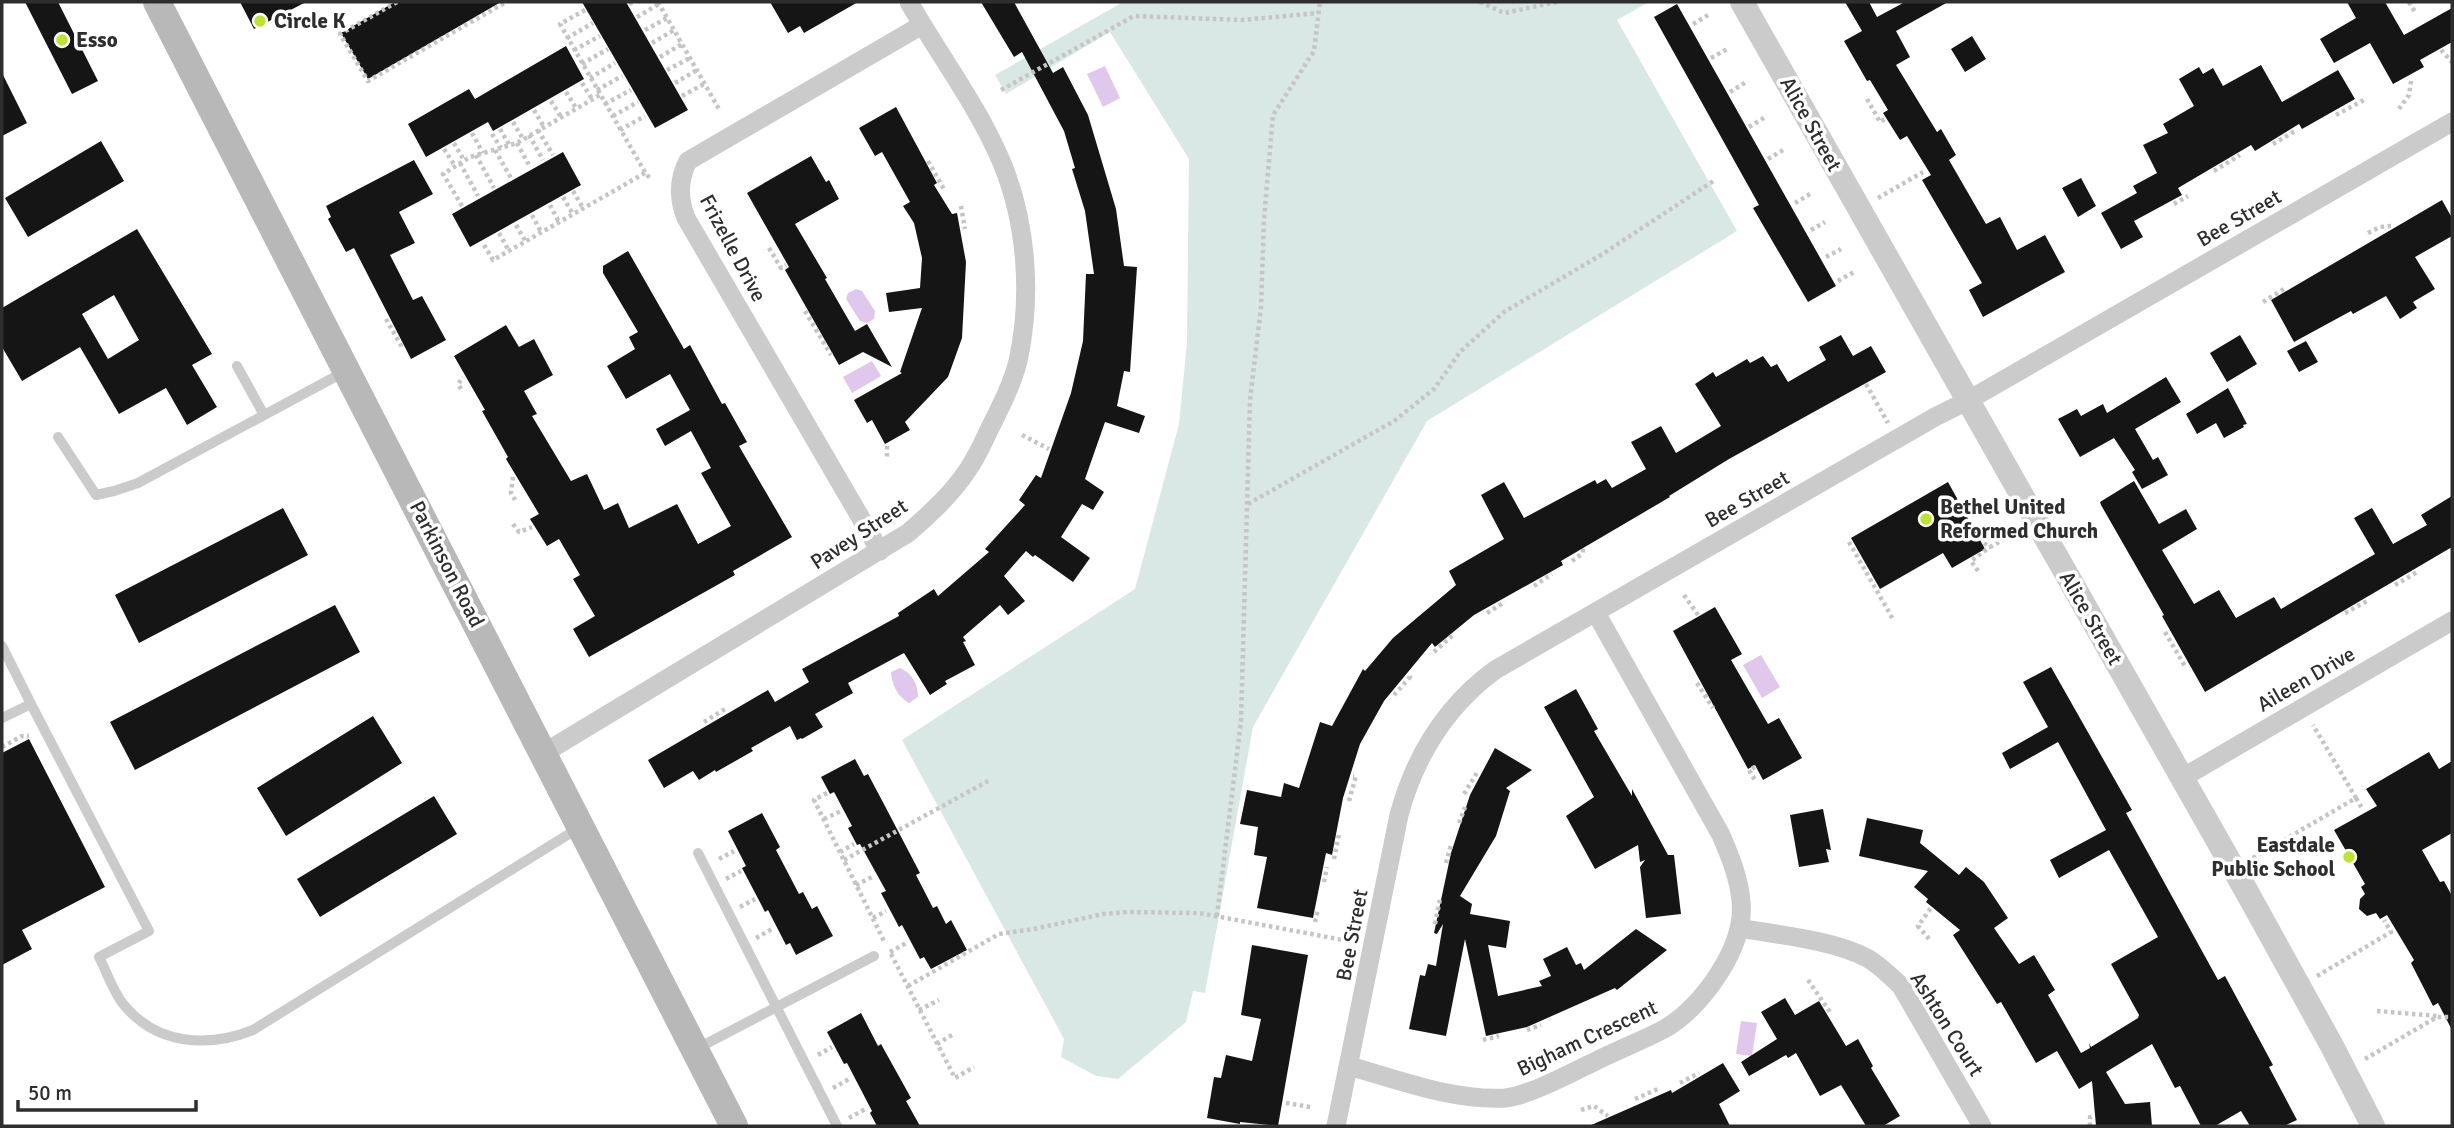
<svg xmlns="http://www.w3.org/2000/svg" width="2454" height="1128" font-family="Signika,sans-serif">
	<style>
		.green { fill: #d9e8e4 }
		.water { fill: #dfc8eb }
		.building { fill: #151515; fill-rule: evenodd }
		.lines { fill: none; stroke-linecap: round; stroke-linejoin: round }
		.path { stroke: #c5c5c5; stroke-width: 4.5; stroke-dasharray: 3.5 3.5; stroke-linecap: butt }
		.service { stroke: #cbcbcb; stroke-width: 10 }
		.minor { stroke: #cbcbcb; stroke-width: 19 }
		.tertiary { stroke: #cbcbcb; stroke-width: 24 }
		.secondary { stroke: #b8b8b8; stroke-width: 28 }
		.poi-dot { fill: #bfe332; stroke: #fff; stroke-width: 2.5 }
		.labels { text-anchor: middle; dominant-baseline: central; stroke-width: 7; stroke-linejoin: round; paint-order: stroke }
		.poi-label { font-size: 21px; font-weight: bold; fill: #2e2e2e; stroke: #fff; text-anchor: start }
		.street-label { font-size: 21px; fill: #2e2e2e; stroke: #fff }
	</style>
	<rect width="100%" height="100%" fill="#fff"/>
	<path class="green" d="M1123 2H1649L1617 20 1737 231 1427 421 1253 727 1205 993 1193 991 1186 1022 1118 1079 1096 1076 1061 1057 1064 1039 902 740 1135 589 1179 424 1187 342 1189 159 1110 32 1006 94 995 75Z"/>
	<path class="water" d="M1105 66 1120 98 1103 107 1087 74Z
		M856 289 862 291 875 311 874 319 867 323 860 321 846 299 848 293Z
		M872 361 881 376 852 393 843 377Z
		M1761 655 1780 687 1762 698 1743 665Z
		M900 668C912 673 918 684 918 697L909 703C897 696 892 685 891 672Z
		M1741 1021 1757 1023 1752 1056 1736 1054Z"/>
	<path class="building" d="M25 2H58L98 81 72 94Z
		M240 2H306L254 29Z
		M395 2H501L368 79 341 33Z
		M582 2H626L688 110 655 128Z
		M770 2H858L804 33 800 26 788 33Z
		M981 2H1014L1053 73 1063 67 1088 115 1116 209 1124 266 1137 267 1130 372 1124 371 1117 406 1145 416 1139 433 1105 422 1085 479 1104 492 1093 510 1082 504 1061 537 1090 558 1073 582 1035 555 1033 557 1026 551 1004 576 1025 601 1008 615 1000 605 963 637 966 641 963 642 975 665 945 681 947 684 930 695 904 653 848 683 853 693 815 714 823 727 802 739 801 738 797 740 790 726 751 748 753 751 716 772 715 770 699 780 693 771 664 788 648 760 768 690 775 702 809 682 802 669 899 616 898 613 934 589 938 596 989 552 985 549 1025 505 1019 500 1036 475 1041 478 1071 393 1083 341 1086 274H1094L1085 211 1072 169 1075 168 1064 131 1022 52 1014 57Z
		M1845 2H1869L1877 17 1905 2H1948L1896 31 1910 57 1896 65 1937 132 1941 129 1956 155 1949 160 1986 224 2000 217 2017 250 2045 235 2065 272 1983 317 1969 290 1982 283 1922 180 1931 175 1907 136 1900 140 1883 113 1888 110 1870 80 1867 81 1844 41 1862 31Z
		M2347 2H2385L2404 35 2452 8V42L2420 60 2424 67 2393 84 2370 43 2334 63 2320 39 2356 18Z
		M1677 4 1836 286 1808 302 1753 208 1759 205 1654 17Z
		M1972 36 1986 59 1965 72 1951 49Z
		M566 46 584 79 493 131 488 122 426 157 408 124 469 89 475 99Z
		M2261 65 2282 102 2338 70 2355 99 2302 129 2299 124 2255 151 2251 145 2178 188 2182 195 2134 221 2143 237 2121 249 2101 213 2137 193 2133 186 2157 173 2143 145 2168 133 2163 124 2194 106 2179 79 2199 67 2203 74 2213 68 2223 86Z
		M2 73 27 123 2 136Z
		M896 107 937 183 934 185 952 214 957 213 966 262 962 338 948 377 905 422 910 430 885 444 872 420 867 423 854 400 902 373 900 372 922 308 889 312 886 293 920 288 922 258 914 223 903 206 910 202 882 152 875 156 859 128Z
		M101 141 124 181 28 237 5 198Z
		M563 152 581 185 470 247 452 214Z
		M811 156 826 182 829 180 839 199 795 224 827 278 825 279 855 331 867 324 892 367 863 352 839 365 785 270 789 267 747 193Z
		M414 160 433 194 399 212 415 243 390 255 413 300 422 296 446 340 411 359 354 248 346 252 328 219 331 217 326 206Z
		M2081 178 2096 206 2078 217 2062 188Z
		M2442 200 2452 218V236L2415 257 2435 289 2413 302 2417 308 2400 319 2386 296 2353 314 2351 311 2294 342 2271 300Z
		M137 229 212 354 192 365 217 407 187 425 166 388 119 414 80 347 22 381 2 347V308ZM114 295 139 340 108 359 82 314Z
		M628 251 684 349 690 345 722 404 725 403 747 442 739 446 792 537 733 571 735 575 589 657 573 629 595 616 573 579 580 575 559 539 547 546 530 519 539 514 506 459 508 457 482 411 485 410 454 356 506 325 519 347 534 339 553 375 524 391 537 414 532 416 571 481 587 474 604 510 618 503 629 528 677 504 698 544 731 526 701 473 711 468 691 431 665 446 656 429 690 410 670 374 626 399 607 366 635 349 629 337 638 332 603 273V266Z
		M1841 335 1853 356 1871 346 1886 372 1729 459 1669 496 1670 497 1561 561 1563 565 1474 615 1435 647 1432 643 1384 701 1360 744 1343 798 1332 855 1326 853 1313 918 1257 908 1267 857 1254 855 1258 827 1240 824 1247 790 1281 797 1284 783 1299 788 1320 722 1332 726 1363 669 1365 671 1393 638 1456 585 1449 571 1504 539 1481 495 1504 482 1524 518 1595 480 1597 484 1606 479 1612 488 1646 469 1631 442 1637 439 1661 426 1676 453 1721 426 1695 384 1713 372 1716 377 1747 359 1750 363 1763 356 1771 367 1777 364 1788 382 1826 360 1819 347Z
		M2240 335 2257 364 2227 382 2210 353Z
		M2306 341 2318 362 2299 372 2287 351Z
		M2166 377 2181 402 2135 429 2153 460 2158 457 2168 475 2142 489 2132 472 2135 470 2114 438 2080 457 2058 419 2077 409 2081 416 2103 404 2107 413Z
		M2228 388 2247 424 2243 425 2244 427 2224 438 2216 423 2197 434 2186 414Z
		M2134 481 2159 524 2186 509 2197 529 2162 550 2194 604 2219 590 2236 618 2274 597 2281 609 2375 554 2354 518 2372 508 2393 544 2427 525 2421 515 2452 496V547L2205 692 2162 616 2164 615 2101 505 2100 502Z
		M1948 482 1985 549 1952 568 1943 553 1880 589 1851 538Z
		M283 508 308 555 139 643 115 595Z
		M335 605 360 652 135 770 110 722Z
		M1715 607 1742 654 1731 660 1768 724 1779 718 1802 758 1763 780 1755 765 1748 769 1673 631Z
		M2051 667 2132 810 2126 813 2218 980 2225 976 2273 1065 2269 1067 2297 1120 2284 1126H2250L2241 1111 2215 1126H2201L2180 1086 2175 1088 2152 1044 2106 1072 2125 1104 2150 1102 2152 1126H2096L2092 1081 2079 1089 2057 1051 2036 1063 2001 1002 1997 1004 1953 935 1960 930 1926 902 1928 899 1914 887 1928 871 1859 856 1867 818 1923 830 1920 843 1959 875 1966 867 1984 882 2008 918 1994 928 2019 964 2034 955 2055 990 2048 995 2081 1053 2090 1048 2089 1043 2091 1047 2138 1018 2139 1015 2111 964 2158 937 2109 850 2059 878 2050 860 2106 830 2058 742 2010 769 2002 753 2048 727 2023 682Z
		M1576 689 1598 729 1594 731 1632 796V789L1668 855H1674L1681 914 1646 918 1640 867 1645 860 1640 862 1638 845 1595 869 1566 816 1594 797 1544 707Z
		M373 716 402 763 286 836 257 788Z
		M29 739 105 887 22 930 32 949 2 965V753Z
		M1495 748 1532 770 1506 788 1510 791 1496 836 1460 896 1472 904 1470 914 1510 921 1506 948 1488 945 1498 996 1542 986 1539 981 1551 976 1543 959 1567 947 1576 965 1581 963 1584 970 1636 929 1667 950 1617 990 1615 988 1527 1027 1486 1036 1465 939 1446 1036 1409 1029 1420 975 1425 976 1428 964 1436 966 1443 924 1437 934 1434 933 1451 853 1470 795Z
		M2429 752 2439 769 2452 761V833L2422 850 2440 882 2444 881 2452 896V1030L2438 1003 2433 1006 2411 963 2414 960 2387 915 2380 919 2376 913 2367 916 2359 909 2360 899 2365 894 2361 887 2365 884 2334 830 2377 806 2366 789Z
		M855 759 864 776 868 774 886 808 920 873 916 875 933 908 937 906 946 924 951 920 967 950 931 969 924 957 920 959 902 925 899 927 881 893 886 891 860 844 857 845 848 828 852 826 834 792 830 794 821 777Z
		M434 796 457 834 320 917 297 879Z
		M1823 809 1831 850 1826 849 1829 862 1799 867 1790 815Z
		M762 813 780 847 776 850 799 894 803 892 812 909 817 906 833 936 796 955 790 943 786 945 768 910 765 912 742 868 746 866 728 831Z
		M1252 945 1308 955 1278 1126 1240 1122V1124L1207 1118 1214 1077 1221 1078 1226 1055 1252 1061 1261 1019 1241 1015Z
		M1785 998 1795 1015 1819 1001 1846 1046 1858 1039 1873 1066 1871 1068 1900 1116 1883 1126H1866L1841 1085 1820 1096 1796 1053 1788 1058 1786 1055 1749 1076 1741 1062 1777 1039 1761 1012Z
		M861 1013 878 1046 881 1044 911 1098 906 1101 920 1126H877L870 1113 872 1111 847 1063 844 1064 827 1032Z
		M1723 1063 1740 1091 1719 1104 1730 1126H1589L1671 1090 1672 1093Z"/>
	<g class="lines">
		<path class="path" d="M397 2 340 34 368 81 506 2
			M658 2 719 109
			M1480 2 1504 13 1557 2
			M2409 2 2415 12
			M629 4 633 2
			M585 10 560 24 646 174 652 180
			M637 17 659 4
			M1693 24 1710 14
			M645 30 667 18
			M567 38 593 23
			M652 43 674 30
			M574 50 600 36
			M2441 50 2452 62
			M660 57 682 44
			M1711 58 1729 48
			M582 64 608 49
			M667 70 690 58
			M590 78 615 63
			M582 83 592 99
			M675 83 697 70
			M597 90 622 76
			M1001 90 1134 16 1242 20 1318 13
			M566 92 576 108
			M1730 92 1748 81
			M682 96 704 84
			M1867 99 1880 122 1885 119
			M551 101 561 117
			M605 104 631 90
			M2399 109 2409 95 2411 81
			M534 110 544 127
			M2336 115 2366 99
			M613 116 638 102
			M513 122 523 139
			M1749 127 1767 116
			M500 129 510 146
			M538 130 553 155
			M620 130 645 116
			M472 133 483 153
			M492 134 501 148
			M529 135 543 160
			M454 143 464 160
			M517 143 530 167
			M2273 144 2295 131
			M444 149 455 166
			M495 150 511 178
			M476 155 494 188
			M1768 159 1785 149
			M928 161 945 191
			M460 163 478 196
			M2214 171 2240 155
			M573 191 583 208
			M563 197 573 214
			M1878 198 1923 172
			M1795 203 1810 194
			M2174 204 2188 196
			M550 205 559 222
			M462 206 443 174 470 157 517 143 600 95
			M961 206 965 229
			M532 215 541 232
			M516 225 526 242
			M1811 230 1825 222
			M499 233 509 251
			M2368 233 2380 227 2391 226
			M484 245 493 260 645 173
			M769 248 781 268 786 265
			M1826 257 1841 249
			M1838 281 1854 272
			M2263 302 2284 289
			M805 311 831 355
			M386 319 402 347
			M1866 384 1888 423
			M461 389 458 384 463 377
			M1022 435 1049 449
			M887 446V460
			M513 477 511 493 515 500
			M1248 504 1394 421 1434 389 1460 352 1504 312 1601 255 1715 180
			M513 524 519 532 532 527
			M1849 542 1894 621
			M1984 543 1990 547 2003 540
			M1572 561 1583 553V548
			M1978 571 1971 561 1990 547
			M2395 585 2419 571
			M1534 586 1552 574
			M1684 595 1698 615
			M1487 613 1505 602
			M2345 613 2369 600
			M2165 632 2186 668
			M1434 652 1453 635
			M1697 683 1713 708
			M1394 695 1410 677 1408 675
			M704 722 725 709
			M2 747 22 736H29
			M1755 767 1749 770 1755 780
			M827 793 814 800 885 943
			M1464 794 1478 771
			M2356 798 2363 810
			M1349 801 1356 776H1353
			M824 819 841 811
			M1459 823 1465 807
			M840 852 854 844
			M2253 858 2356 798 2313 725
			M719 859 734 851
			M1334 859 1339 834
			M844 860 990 780
			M1446 863 1451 845
			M726 879 741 871
			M1324 882 1327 867
			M856 885 872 877
			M740 907 755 899
			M1217 916 1241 721 1250 400 1261 307 1264 219 1273 115 1314 51 1320 2
			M873 918 886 911
			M1315 922 1318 909
			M1435 924 1440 899
			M756 938 774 928
			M1929 939 1918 926 1931 908
			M890 952 908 942
			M891 954 955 1078 974 1067
			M2317 976 2391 932 2384 920
			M1808 980 1830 1012
			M908 986 999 934 1034 929 1103 914 1127 912 1199 913 1354 942
			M919 1010 939 1000
			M2377 1011 2437 1016
			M1527 1030 1541 1025
			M1483 1040 1499 1036
			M937 1044 952 1035
			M818 1055 832 1047
			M2365 1059 2437 1017H2452
			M1680 1083 1699 1073
			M833 1088 851 1078
			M1635 1099 1658 1089
			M1286 1103 1310 1107
			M1581 1110 1594 1106 1608 1116
			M849 1118 867 1108
			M2090 1126V1117H2093"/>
		<path class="service" d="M237 366 264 415
			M58 437 96 495 114 491 138 483 344 372
			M2 646 31 704 2 718
			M31 704 149 931 99 957C107 972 113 992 124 1005 157 1045 208 1048 253 1030L577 829
			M698 853 837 1126
			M698 1048 874 956"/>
		<path class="minor" d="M880 551 686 218C678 198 678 180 688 161L922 25
			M544 753 908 533C930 514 953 493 969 468 977 456 983 443 989 430 1000 408 1012 385 1018 361 1032 297 1027 224 1002 163 978 106 939 55 909 2
			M2182 778 2452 621
			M1739 928C1778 935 1834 940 1867 958 1880 965 1891 977 1901 986L1982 1126
			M1349 1066C1399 1080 1453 1101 1505 1098 1529 1096 1575 1071 1598 1060 1620 1049 1644 1040 1666 1028 1702 1007 1746 946 1741 901 1739 878 1730 856 1721 835L1596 613
			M1336 1126 1399 815C1415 756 1446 706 1495 670L1935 417 1967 401 2452 122"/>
		<path class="tertiary" d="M1742 2 2248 894 2332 1046 2373 1126"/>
		<path class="secondary" d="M157 2 734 1126"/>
	</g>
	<g class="poi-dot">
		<circle cx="260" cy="21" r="7"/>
		<circle cx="62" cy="40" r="7"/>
		<circle cx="1926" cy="519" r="7"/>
		<circle cx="2349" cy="857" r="7"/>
	</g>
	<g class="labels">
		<g class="poi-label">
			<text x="274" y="21">Circle K</text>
			<text x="76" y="40">Esso</text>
			<text x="1940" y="507">Bethel United<tspan x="1940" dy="24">Reformed Church</tspan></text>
			<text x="2335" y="845" text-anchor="end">Eastdale<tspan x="2335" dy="24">Public School</tspan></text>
		</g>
		<g class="street-label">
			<text transform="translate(1811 124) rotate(61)">Alice Street</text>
			<text transform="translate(2239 218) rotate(-30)">Bee Street</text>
			<text transform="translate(733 248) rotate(62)">Frizelle Drive</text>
			<text transform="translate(1747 499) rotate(-30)">Bee Street</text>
			<text transform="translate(859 534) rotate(-33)">Pavey Street</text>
			<text transform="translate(447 564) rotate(63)">Parkinson Road</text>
			<text transform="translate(2091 618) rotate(60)">Alice Street</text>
			<text transform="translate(2306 679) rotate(-30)">Aileen Drive</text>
			<text transform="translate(1352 935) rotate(-79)">Bee Street</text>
			<text transform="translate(1947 1024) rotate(58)">Ashton Court</text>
			<text transform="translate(1587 1038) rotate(-25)">Bigham Crescent</text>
		</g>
	</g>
	<rect width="2454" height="1128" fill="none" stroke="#2e2e2e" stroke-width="7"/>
	<path d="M18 1100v10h178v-10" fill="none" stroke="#2e2e2e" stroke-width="3.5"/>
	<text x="28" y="1100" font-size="21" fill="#2e2e2e" stroke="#ffffff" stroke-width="5" paint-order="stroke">50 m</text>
</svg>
